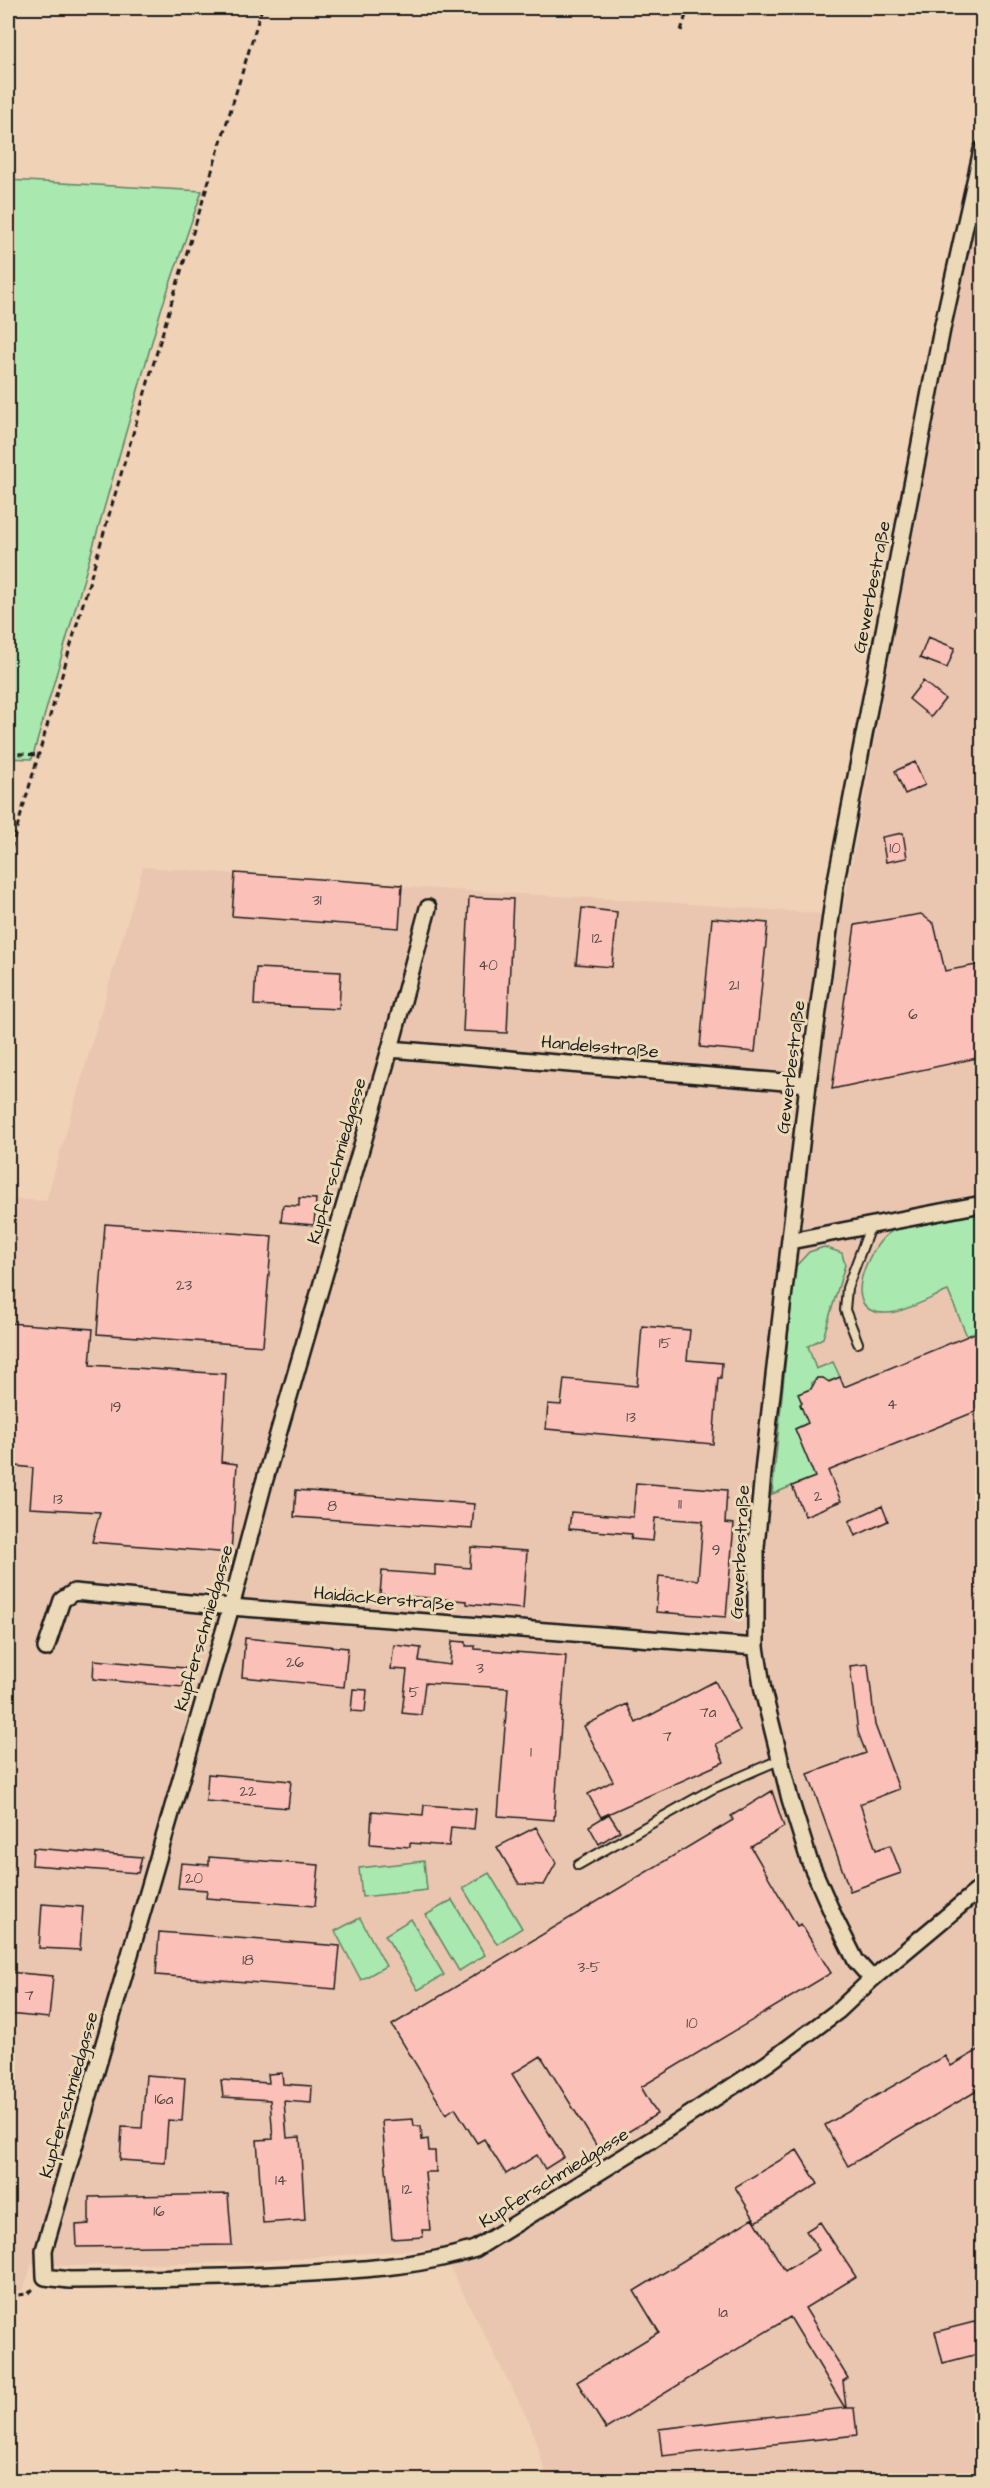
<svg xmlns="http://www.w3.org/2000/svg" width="990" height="2488" font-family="'Architects Daughter',sans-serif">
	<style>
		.built { fill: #eac6b1 }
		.green { fill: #a9e8af; stroke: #628266; stroke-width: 1.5 }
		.building { fill: #fbc0b7; stroke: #1c1c1c; stroke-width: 1.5 }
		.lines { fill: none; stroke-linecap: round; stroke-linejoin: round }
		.lane-casing { stroke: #1c1c1c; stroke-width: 12 }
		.street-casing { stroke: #1c1c1c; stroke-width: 20 }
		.path { stroke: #1c1c1c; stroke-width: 3; stroke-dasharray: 6 4.5; stroke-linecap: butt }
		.lane { stroke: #ecd9b7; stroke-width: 8 }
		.street { stroke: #ecd9b7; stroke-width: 15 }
		.labels { text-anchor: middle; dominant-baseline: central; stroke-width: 6; stroke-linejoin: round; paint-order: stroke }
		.number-label { font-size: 15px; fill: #544543 }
		.street-label { font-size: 18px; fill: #1c1c1c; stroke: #ecd9b7 }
	</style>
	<rect width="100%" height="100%" fill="#f0d2b7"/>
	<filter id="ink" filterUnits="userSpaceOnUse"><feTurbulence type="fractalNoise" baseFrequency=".0167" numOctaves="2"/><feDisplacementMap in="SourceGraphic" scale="12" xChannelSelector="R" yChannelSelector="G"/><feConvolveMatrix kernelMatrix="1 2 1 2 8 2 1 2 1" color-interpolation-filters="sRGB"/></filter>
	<g filter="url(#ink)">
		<path class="built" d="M982 194V2480H548L530 2424 440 2248 248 2262 69 2266 32 2263 23 2291H8V1199L46 1201 143 867 420 888 662 902 842 915 952 322Z"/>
		<path class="green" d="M8 180 202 191 161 310 32 759 8 758Z
			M982 1213V1330L967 1336 948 1291C932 1297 903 1313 887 1313 836 1315 869 1244 892 1231 899 1228 911 1227 919 1225 940 1221 961 1217 982 1213Z
			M824 1247 842 1253 845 1265 823 1338 808 1346 816 1369 833 1362 840 1377 827 1382 823 1378H817L812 1382V1388L799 1394 802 1403 800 1405 810 1422 795 1429 815 1477 772 1494 795 1267 809 1252Z
			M424 1861 427 1890 362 1897 359 1868Z
			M489 1873 522 1928 497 1944 463 1888Z
			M452 1900 485 1955 459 1971 426 1915Z
			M360 1918 386 1966 361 1980 335 1931Z
			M411 1919 444 1975 418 1990 385 1935Z"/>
		<path class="building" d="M928 637 955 648 947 668 920 658Z
			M923 681 945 699 931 717 909 699Z
			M915 762 925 785 905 794 895 771Z
			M903 833 907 858 886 862 882 837Z
			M235 873 402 885 399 928 232 916Z
			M469 897 513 899 507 1033 463 1031Z
			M582 908 617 912 612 967 576 964Z
			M921 914 934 924 945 971 982 964V1057L832 1089 855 925Z
			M712 918 768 923 755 1052 700 1047Z
			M256 968 341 972 339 1009 254 1005Z
			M299 1198 316 1199 314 1225 281 1222 283 1205 299 1206Z
			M105 1224 272 1236 263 1346 97 1334Z
			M8 1323 93 1329 90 1365 226 1374 221 1462 237 1464 231 1553 92 1542 100 1512 30 1508 33 1468 8 1465Z
			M642 1326 690 1330 687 1360 722 1363 721 1378H718L713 1444 546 1429 548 1404 561 1405 564 1379 637 1386Z
			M982 1330V1409L828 1471 841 1501 805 1516 792 1486 815 1477 795 1429 808 1423 800 1404 802 1403 798 1394 811 1389 817 1378H823L829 1382 840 1377 844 1387Z
			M636 1483 727 1490 725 1523 734 1524 726 1617 656 1612 659 1576 698 1580 703 1521 655 1518 653 1541 631 1539 632 1534 569 1529 571 1512 633 1517Z
			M296 1490 474 1504 472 1529 294 1517Z
			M882 1506 888 1521 855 1536 849 1521Z
			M471 1547 527 1551 523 1609 467 1604V1601L380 1594 382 1571 435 1575V1565L470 1568Z
			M245 1638 348 1648 344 1687 242 1677Z
			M452 1641 466 1642V1646H475V1649L566 1656 554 1820 498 1816 508 1688 425 1683 421 1715 402 1713 407 1670 391 1669 394 1645 421 1648 419 1661 450 1665Z
			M94 1660 185 1668 183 1687 93 1679Z
			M868 1664 875 1725 899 1789 860 1804 876 1850 890 1845 901 1873 850 1891 808 1774 866 1753 858 1732 850 1666Z
			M715 1681 740 1731 716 1744 724 1762 601 1817 588 1794 613 1781 584 1726 627 1704 636 1723Z
			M353 1689 367 1690 365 1712 351 1711Z
			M208 1774 291 1781 288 1808 206 1801Z
			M772 1791 784 1827 751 1847 797 1926 801 1924 831 1973 641 2087 657 2114 599 2150 541 2056 512 2074 564 2157 545 2169 537 2155 506 2174 484 2139 477 2143 455 2108 446 2114 392 2025 733 1820 731 1816Z
			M424 1805 476 1809 474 1829 451 1827 449 1846 410 1843V1847L370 1844 372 1811 423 1815Z
			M609 1814 620 1831 599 1844 589 1826Z
			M536 1827 556 1863 544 1885 519 1884 497 1847Z
			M33 1848 142 1857 138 1873 32 1865Z
			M209 1857 319 1865 315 1906 206 1898 207 1890 178 1888 181 1863 209 1865Z
			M42 1904 83 1907 80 1950 39 1948Z
			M159 1932 340 1946 336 1989 156 1975Z
			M8 1972 53 1976 49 2018 8 2014Z
			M982 2048V2088L848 2166 825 2125 945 2056 951 2066Z
			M282 2073 283 2084 312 2086 311 2103 284 2101 287 2138 300 2137 305 2220 263 2223 257 2140 273 2139 270 2100 223 2097 221 2080 269 2083 268 2074Z
			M146 2075 185 2078 182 2121 168 2120 165 2163 120 2160 122 2127 142 2128Z
			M413 2119 414 2126H421L422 2140 428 2139 429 2151H435L436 2172H425L430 2230H422L423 2237 392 2239 382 2121Z
			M797 2150 818 2184 756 2222 735 2187Z
			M228 2194 232 2245 77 2247 76 2225 89 2224V2197Z
			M753 2218 785 2271 819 2250 806 2231 820 2222 856 2277 805 2308 848 2378 843 2381 846 2408H854L857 2435 662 2456 659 2429 845 2408 790 2317 606 2429 577 2382 659 2332 634 2291Z
			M982 2320V2353L943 2363 935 2332Z"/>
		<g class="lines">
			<g class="lane-casing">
				<path id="lane" d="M858 1343 845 1310 847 1288 870 1227
					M578 1865 712 1789 779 1760"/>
			</g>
			<g class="street-casing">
				<path id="street" d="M428 908 390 1049 263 1486 231 1607 44 2250 45 2277 69 2280C150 2279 231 2278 312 2273 368 2269 422 2266 475 2249L651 2140 768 2063 838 2011 872 1979 982 1887
					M390 1049 808 1084
					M790 1241 982 1204
					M46 1648 62 1600 74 1592 231 1607 756 1647
					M872 1979 856 1961 835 1919 809 1860 790 1799 763 1691 756 1647V1547L764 1462 808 1084 835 886 942 329 982 150"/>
			</g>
			<path class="path" d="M681 31 688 8
				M8 753 38 755
				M8 859 171 304 262 8
				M8 2296 28 2294 33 2289"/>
			<use href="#lane" class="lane"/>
			<use href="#street" class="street"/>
		</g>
	</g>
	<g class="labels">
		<g class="number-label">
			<text x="895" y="848">10</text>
			<text x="317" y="900">31</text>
			<text x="597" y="938">12</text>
			<text x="488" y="965">40</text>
			<text x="734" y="985">21</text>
			<text x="913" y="1014">6</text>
			<text x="184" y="1285">23</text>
			<text x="665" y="1343">15</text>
			<text x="892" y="1404">4</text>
			<text x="116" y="1407">19</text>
			<text x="631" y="1417">13</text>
			<text x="818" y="1496">2</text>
			<text x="58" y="1499">13</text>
			<text x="680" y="1504">11</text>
			<text x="332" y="1506">8</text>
			<text x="716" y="1550">9</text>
			<text x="295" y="1662">26</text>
			<text x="480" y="1668">3</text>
			<text x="414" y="1692">5</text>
			<text x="708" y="1712">7a</text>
			<text x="667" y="1736">7</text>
			<text x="531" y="1752">1</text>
			<text x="248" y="1791">22</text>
			<text x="194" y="1878">20</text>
			<text x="248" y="1960">18</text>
			<text x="589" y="1967">3-5</text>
			<text x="29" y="1995">7</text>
			<text x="692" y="2023">10</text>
			<text x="164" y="2099">16a</text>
			<text x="281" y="2180">14</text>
			<text x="407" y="2189">12</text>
			<text x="159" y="2211">16</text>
			<text x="723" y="2312">1a</text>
		</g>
		<g class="street-label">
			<text transform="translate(872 587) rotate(-79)">Gewerbestraße</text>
			<text transform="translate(600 1047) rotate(5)">Handelsstraße</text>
			<text transform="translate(791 1067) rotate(-83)">Gewerbestraße</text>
			<text transform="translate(337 1161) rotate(-74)">Kupferschmiedgasse</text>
			<text transform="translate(740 1552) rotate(-87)">Gewerbestraße</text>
			<text transform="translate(384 1599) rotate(5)">Haidäckerstraße</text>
			<text transform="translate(204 1628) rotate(-74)">Kupferschmiedgasse</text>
			<text transform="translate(69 2095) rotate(-74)">Kupferschmiedgasse</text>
			<text transform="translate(554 2178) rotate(-32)">Kupferschmiedgasse</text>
		</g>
	</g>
	<rect width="990" height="2488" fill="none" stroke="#ecd9b7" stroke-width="30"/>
	<rect x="15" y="15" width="960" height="2458" fill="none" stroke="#1c1c1c" stroke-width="2" filter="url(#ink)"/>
</svg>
